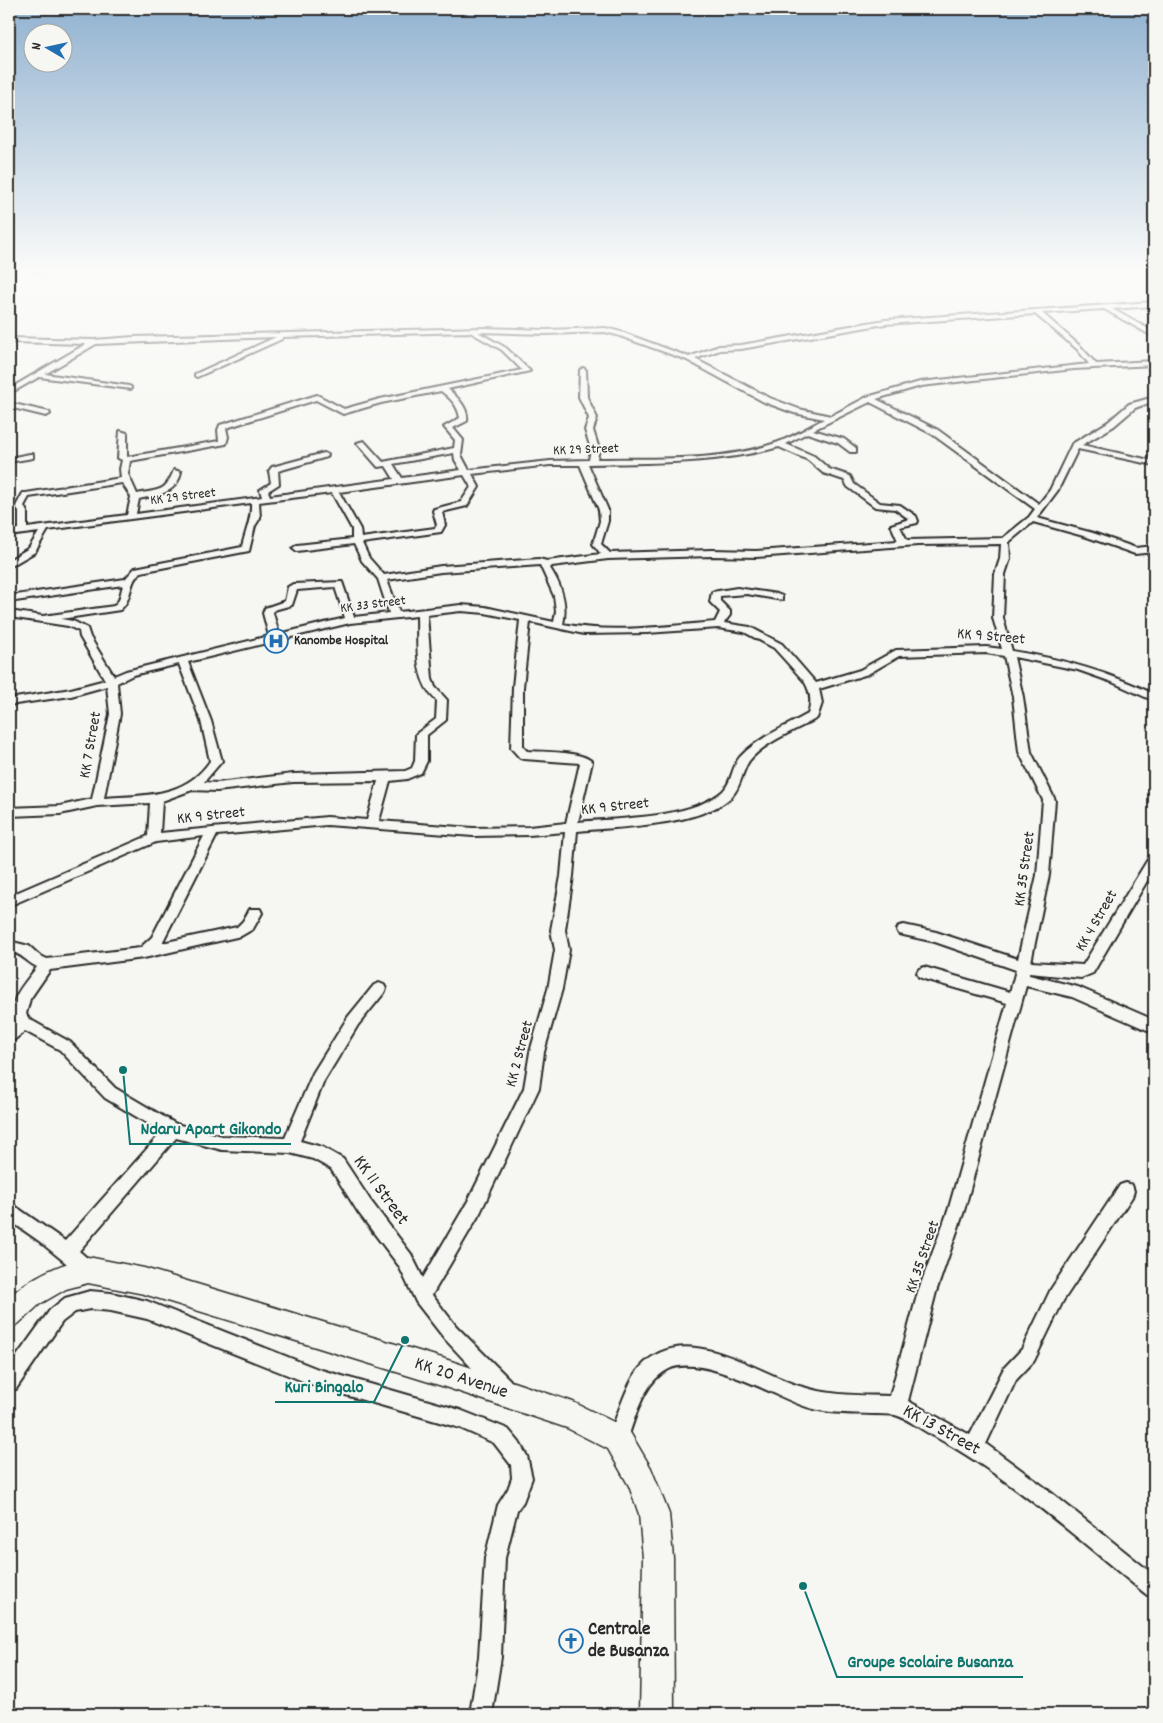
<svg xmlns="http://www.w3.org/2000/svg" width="1163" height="1723" font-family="Dekko,sans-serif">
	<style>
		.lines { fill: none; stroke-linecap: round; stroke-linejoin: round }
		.minor-casing { stroke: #2b2b2b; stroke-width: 4 }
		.secondary-casing { stroke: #2b2b2b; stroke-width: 3 }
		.minor { fill: #f6f6f2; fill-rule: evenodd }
		.secondary { fill: #f6f6f2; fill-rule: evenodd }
		.labels { text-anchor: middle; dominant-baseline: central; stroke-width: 4; stroke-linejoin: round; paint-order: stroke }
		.far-street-label { font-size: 14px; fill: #2b2b2b; stroke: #f6f6f2 }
		.far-poi-label { font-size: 14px; font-weight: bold; fill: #2b2b2b; stroke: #f6f6f2; text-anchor: start }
		.street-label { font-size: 16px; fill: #2b2b2b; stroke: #f6f6f2 }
		.near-street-label { font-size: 19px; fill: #2b2b2b; stroke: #f6f6f2 }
		.near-poi-label { font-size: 19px; font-weight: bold; fill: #2b2b2b; stroke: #f6f6f2; text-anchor: start }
		.leader { fill: none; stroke: #0f766e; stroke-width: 2 }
		.callout-dot { fill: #0f766e; stroke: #f6f6f2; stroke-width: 2 }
		.callout-label { font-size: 18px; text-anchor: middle; font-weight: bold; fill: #0f766e; stroke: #f6f6f2; stroke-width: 4; stroke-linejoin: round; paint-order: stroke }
	</style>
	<rect width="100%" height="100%" fill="#f6f6f2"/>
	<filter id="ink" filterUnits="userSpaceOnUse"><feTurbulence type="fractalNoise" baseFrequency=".02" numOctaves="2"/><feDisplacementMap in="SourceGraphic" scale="10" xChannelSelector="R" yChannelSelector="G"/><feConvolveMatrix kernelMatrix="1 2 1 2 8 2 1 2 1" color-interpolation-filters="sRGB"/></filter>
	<g filter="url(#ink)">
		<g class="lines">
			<g class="minor-casing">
				<path id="minor" d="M32 271H42L44 272 41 274Z
					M1154 302V306L1112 309 1154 332V337L1104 309 1042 313 1081 347 1096 364 1154 361V365L1074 369 921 386 876 399 938 430 1039 504 1050 490 1072 444 1108 422 1129 404 1154 397V401L1135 408 1114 426 1082 445 1154 461V465L1078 449 1058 490 1037 518 1093 533 1136 548 1154 546V552L1135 554 1087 537 1033 522 1009 542 1010 559 1005 574 1003 618 1012 651C1063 659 1108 672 1154 694V701L1112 682 1078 670 1014 657 1023 697 1031 752 1055 800 1049 875 1031 962 1083 965 1150 856 1154 854V869L1093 973 1081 978 1029 973V975L1078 987 1154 1020V1033L1072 997 1026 986 964 1211 936 1292 908 1401 970 1435 1004 1368 1022 1349 1051 1289 1120 1185 1126 1183 1132 1185 1134 1191 1132 1197 1063 1301 1034 1361 1016 1380 986 1444 1043 1486 1154 1575V1598L1147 1595C1078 1539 1010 1477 932 1435 920 1429 907 1418 895 1415 888 1414 879 1414 872 1414 849 1413 823 1414 801 1405 770 1393 699 1354 669 1369 642 1382 635 1420 625 1446L618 1449 611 1446 608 1439C616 1420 626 1385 639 1369 683 1317 755 1373 803 1387 831 1396 862 1395 890 1396L918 1292 948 1211 1007 1003 924 979 919 977 917 973 919 969 924 967 1010 992 1016 970 935 942 899 934 897 930 899 926 904 925 936 932 1018 959 1037 875 1043 800 1019 752 1013 697 1004 656 986 653 899 656 868 674 819 689 822 703 817 718C795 731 764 742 749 761 742 771 741 787 732 796 703 826 617 827 577 831L573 876 565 930 569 950 562 989 544 1052 539 1088 480 1213 432 1295 456 1326 510 1380 512 1387 510 1394 503 1396 496 1394 444 1338 416 1302 399 1266 358 1212 331 1169 313 1159 290 1153 222 1150 176 1138 79 1251 94 1264 97 1270 94 1276 88 1279 82 1276 39 1241 9 1220V1202L65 1241 162 1132 105 1098 60 1050 25 1031 14 1040 9 1042V1027L16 1021C5 1002 26 982 37 967 25 961 23 954 9 951V941L29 946 39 955 47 959 140 948 152 937 204 836 156 842 9 906V896L148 836 150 803 97 806 60 814 9 816V808L60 806 92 799 110 714 107 686 71 696 9 705V699L71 689 105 680 80 637 79 631 68 626 9 617V611L43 616 114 606 119 600 123 585 9 602V596L125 579 135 568 242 547C245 532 252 519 251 503L48 530 35 552 9 567V560L29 548 39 532 9 536V530L19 529V512L16 506 23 493H26L121 478 120 469 122 460 118 458 120 431 127 433V457L219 441 218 430 220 425 317 395 344 409 380 399 522 370 502 350 470 332 283 337 282 339 197 377 195 376V374L276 337 96 344 45 374 129 386 131 387V389L39 377 9 394V389L86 344 9 342V338L94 340 134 337 484 328 546 330 605 328 621 332 689 357 719 346 741 345 885 320ZM1035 314 1077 349 1089 364 920 382 867 397 831 416 799 409 770 398 695 359 720 350 741 349 885 324ZM478 332 546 334 605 332 617 335 687 360 764 402 794 413 824 419C809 427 793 437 776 443 720 462 656 458 597 459L599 449 593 430 597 418 587 397 586 370 583 368 580 370 579 397 589 418 585 430 591 449 589 460 550 461 469 470 461 455 463 440 453 428 467 421C469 408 457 397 448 389L530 371 506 348ZM441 391C450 398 458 405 460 418L444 427 455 440 454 448 383 462 364 441 357 443 378 467 386 466 394 479 270 496 268 491 279 484 278 471 327 457 328 455 324 453 272 467 269 471 271 483 260 490 262 497 136 514 139 499C157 495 177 494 181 472L174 470C165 493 160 489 137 494L128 474 130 461 226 444 228 437 226 428 316 400 343 414 381 403ZM870 402 932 434 1035 509 1029 517 1003 538 907 540 900 527 917 523 918 521 916 516 900 505 880 503 854 484 850 476 829 469 814 456 786 444 807 433 838 443 850 452H856V448L844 439 813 430ZM779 447 808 460 823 473 844 480 848 487 875 507 895 509 909 519 891 525 898 541 756 551 712 550 610 553 601 544 608 521V510L588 464C652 463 717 464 779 447ZM454 453 455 460 461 470 402 478 393 464ZM550 465H580L599 510 600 521 593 544 601 554 547 561 539 559 441 566 384 575 369 558 362 543 441 532 445 525 442 512 467 506 479 487 472 474ZM464 475 471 487 461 502 434 509 433 511 437 525 435 528 361 538 360 529 339 492ZM122 483 131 497 127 515 27 528V512L24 506 29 497ZM332 493 352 529V539L297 545 293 548 297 551 354 544 362 561 378 579 389 613 354 617 342 582 293 584 288 587 285 601 265 608 263 613 269 636 126 671 114 676 90 637 87 628 73 621 61 619 120 610C133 600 128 581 141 572L249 551 255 526 260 518 259 502ZM1001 544 1000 559 995 574 993 618 1002 649 986 647 896 650 860 670 816 683 782 644 750 627 724 623 730 615V611L720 601V596L747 594 782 600V596L777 594 737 588 712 592 710 602 720 612 715 622C666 626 612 634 563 624 568 603 561 585 550 568L552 566 608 559 712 556 756 557 918 545ZM540 565 554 596 556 611 554 622 485 607 461 605 399 612 387 580 441 572ZM335 587 345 618 279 634 273 613 274 610 292 605 297 590ZM461 611 485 613 520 620 513 687 511 748 520 758 524 759 580 763 566 823 529 827 473 828 379 821 390 781 407 779 421 773 427 761V735L446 720 447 700 435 687 432 679 427 615ZM417 616C418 645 413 680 437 701L436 719 416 734 415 761 412 768 405 771 293 774 217 783 204 782 222 761 211 721 188 662 350 623ZM530 622 584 634 647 633 718 628 744 632 774 648 804 681C811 692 812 702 808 714 785 727 759 737 740 757 732 766 732 782 723 791 691 819 619 818 578 822L592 762C583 751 542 752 527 751L523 747V687ZM179 664 201 721 210 761C185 798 144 795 104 798L120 714 117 683 133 675ZM378 781 367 820 327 817 160 833 162 801 192 790 217 791 293 782ZM327 825 473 836 529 835 565 832 561 876 551 930 555 950 548 989 530 1052 524 1088 468 1201 423 1278 411 1254 370 1200 343 1159 322 1147 300 1141 324 1081 358 1025 384 993 386 989 384 985 379 983 374 985 348 1017 313 1073 285 1138 222 1136 176 1124 115 1088 70 1042 29 1019 26 1014 30 999 50 970 144 958 241 936 253 929 262 913 260 909H250L243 921 237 927 162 943 217 835Z
					M9 403 49 412 50 414 46 416 9 407Z
					M30 454H33V458L9 462V458Z
					M90 1291 111 1293 147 1301 318 1369 460 1410 508 1429 519 1442 527 1456 532 1478 523 1502 517 1510 505 1558 501 1657 492 1714H470L479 1657 485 1558 498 1505 508 1489 512 1478 511 1465 494 1443 460 1428 318 1387 147 1319 111 1311 90 1309 75 1312 62 1322 16 1389 9 1391V1367L50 1310 65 1298Z"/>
			</g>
			<g class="secondary-casing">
				<path id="secondary" d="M88 1257 144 1268 442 1358 573 1402 628 1429 651 1468 669 1514 673 1558 674 1714H640L643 1558 639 1514 629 1486 608 1449 567 1428 442 1386 144 1294 88 1283 66 1289 40 1304 18 1324 9 1328V1297C32 1276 58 1265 88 1257Z"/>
			</g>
			<use href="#minor" class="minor"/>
			<use href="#secondary" class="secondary"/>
		</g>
	</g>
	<linearGradient id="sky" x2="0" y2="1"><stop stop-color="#91b2d0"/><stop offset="0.53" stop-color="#fbfbf9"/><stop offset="1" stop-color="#fbfbf9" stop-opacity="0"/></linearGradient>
	<rect width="1163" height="512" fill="url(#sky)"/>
	<defs>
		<g id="hospital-ring" transform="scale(1.25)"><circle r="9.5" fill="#f6f6f2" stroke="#1f6fb2" stroke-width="1.5"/><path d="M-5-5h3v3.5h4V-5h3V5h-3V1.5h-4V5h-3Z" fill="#1f6fb2"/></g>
		<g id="church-ring" transform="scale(1.25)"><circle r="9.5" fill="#f6f6f2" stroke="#1f6fb2" stroke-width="1.5"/><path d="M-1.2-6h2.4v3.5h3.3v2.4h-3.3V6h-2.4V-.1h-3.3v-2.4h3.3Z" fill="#1f6fb2"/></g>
	</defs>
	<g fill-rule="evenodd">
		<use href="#hospital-ring" x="276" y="641"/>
		<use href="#church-ring" x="571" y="1641"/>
	</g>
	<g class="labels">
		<g class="far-street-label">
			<text transform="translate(586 450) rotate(-2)">KK 29 Street</text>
			<text transform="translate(183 497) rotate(-7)">KK 29 Street</text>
			<text transform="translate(373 605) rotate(-7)">KK 33 Street</text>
		</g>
		<g class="far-poi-label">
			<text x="294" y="641">Kanombe Hospital</text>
		</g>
		<g class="street-label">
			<text transform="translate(991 637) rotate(5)">KK 9 Street</text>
			<text transform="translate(91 745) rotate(-80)">KK 7 Street</text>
			<text transform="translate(615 807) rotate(-6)">KK 9 Street</text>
			<text transform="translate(211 816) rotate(-6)">KK 9 Street</text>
			<text transform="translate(1025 869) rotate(-82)">KK 35 Street</text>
			<text transform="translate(1097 921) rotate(-60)">KK 4 Street</text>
			<text transform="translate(520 1054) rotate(-75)">KK 2 Street</text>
			<text transform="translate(923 1257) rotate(-71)">KK 35 Street</text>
		</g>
		<g class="near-street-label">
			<text transform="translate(380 1191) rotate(54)">KK 11 Street</text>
			<text transform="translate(461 1379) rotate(18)">KK 20 Avenue</text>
			<text transform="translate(941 1431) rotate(29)">KK 13 Street</text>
		</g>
		<g class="near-poi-label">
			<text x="588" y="1630">Centrale<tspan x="588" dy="22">de Busanza</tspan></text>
		</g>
	</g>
	<path class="leader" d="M123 1070L130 1144H291M405 1340L374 1402H275M803 1586L837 1677H1023"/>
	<g class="callout-dot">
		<circle cx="123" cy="1070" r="5"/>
		<circle cx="405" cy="1340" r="5"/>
		<circle cx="803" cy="1586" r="5"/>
	</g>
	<g class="callout-label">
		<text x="211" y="1134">Ndaru Apart Gikondo</text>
		<text x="324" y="1392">Kuri Bingalo</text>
		<text x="930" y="1667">Groupe Scolaire Busanza</text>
	</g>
	<rect width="1163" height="1723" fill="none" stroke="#f6f6f2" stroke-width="30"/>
	<rect x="15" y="15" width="1133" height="1693" fill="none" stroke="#2b2b2b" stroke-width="2" filter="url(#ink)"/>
	<g transform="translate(48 48) rotate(279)"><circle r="24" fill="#f6f6f2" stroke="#a5a5a2"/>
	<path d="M0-4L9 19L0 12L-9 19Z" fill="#1f6fb2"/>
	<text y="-8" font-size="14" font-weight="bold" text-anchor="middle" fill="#2b2b2b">N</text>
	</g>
</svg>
